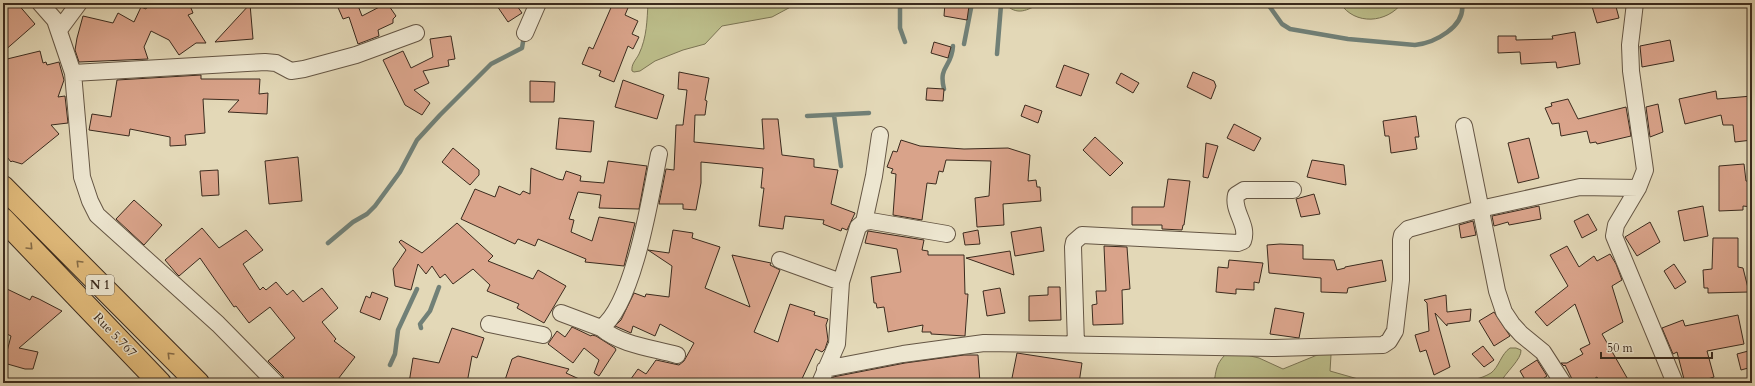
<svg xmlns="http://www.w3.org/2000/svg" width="1755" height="386" font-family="Cardo,serif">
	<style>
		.green { fill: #bbbc89; stroke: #7b7454 }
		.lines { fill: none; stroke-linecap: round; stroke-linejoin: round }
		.stream { stroke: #718077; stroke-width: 4.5 }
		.building { fill: #d9a38a; stroke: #3b2b1e }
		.minor-casing { stroke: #655644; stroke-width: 18 }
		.highway-casing { stroke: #3b2b1e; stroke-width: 24 }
		.minor { stroke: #ede6d0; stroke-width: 16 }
		.highway { stroke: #e2bc7c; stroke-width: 22 }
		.oneway { stroke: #866c48 }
		.labels { text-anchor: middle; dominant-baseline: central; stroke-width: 3; stroke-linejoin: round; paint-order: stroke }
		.shield { fill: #ede6d0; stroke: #706353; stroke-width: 1 }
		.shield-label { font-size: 12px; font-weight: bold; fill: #3b2b1e }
		.street-label { font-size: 13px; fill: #3b2b1e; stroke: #ede6d0 }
	</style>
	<rect width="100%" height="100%" fill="#e3d8b7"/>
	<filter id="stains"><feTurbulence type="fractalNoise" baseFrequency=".005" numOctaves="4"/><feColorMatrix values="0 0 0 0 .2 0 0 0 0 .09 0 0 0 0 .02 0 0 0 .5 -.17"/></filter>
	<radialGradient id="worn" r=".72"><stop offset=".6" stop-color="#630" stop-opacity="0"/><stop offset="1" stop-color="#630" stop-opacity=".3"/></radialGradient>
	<path class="green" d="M648 3H798L772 17 722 26 705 44 683 50 655 61 640 71 634 72 632 71C631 64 636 60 639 54 647 37 647 20 648 3Z
		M1004 3H1042C1026 10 1018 17 1004 3Z
		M1340 3H1402C1387 23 1355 26 1340 3Z
		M1510 348H1516L1521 350C1522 359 1505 373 1500 383H1434C1454 376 1469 386 1491 373 1499 367 1501 354 1510 348Z
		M1327 351 1331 355 1330 371 1365 381 1379 383H1214C1216 371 1216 364 1225 355L1242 354 1259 358 1283 369Z"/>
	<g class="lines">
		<path class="stream" d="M900 3V28L905 42
			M1267 3 1282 24 1290 29 1348 39 1415 45C1434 43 1466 27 1462 3
			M964 44 972 3
			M997 54 1001 5
			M944 89C938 65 952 68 953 46
			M834 115 841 166
			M807 116 869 113
			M328 243 353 222 367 214 375 206 400 172 417 140 440 115 491 64 522 48 524 36
			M421 328 420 324 430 311 439 287
			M390 365 395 354 398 330 417 289"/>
	</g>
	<path class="building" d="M3 3H17L35 24 3 52Z
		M149 3H189L193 13 188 15 206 43H196L179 55 169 40 151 31 144 47 148 59 79 62 75 50 77 38 83 16 113 23 118 13 134 22 141 7 146 9Z
		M336 3H357L362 16 387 3 396 16 393 19V23L378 30 379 36 358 44 349 17 343 19Z
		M495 3H515L522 13 508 22Z
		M613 3H630L625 15 638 21 632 34 639 37 633 49 628 46 614 82 599 76 601 71 582 64 589 47 593 49Z
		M945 3 969 6 967 20 944 16Z
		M1591 3H1615L1619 18 1597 23Z
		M250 4 253 39 215 42Z
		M1575 32 1580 64 1557 68 1556 62 1521 64 1520 52 1498 53V36H1516V40L1553 39 1552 36Z
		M451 36 455 59 448 60 449 66 423 71 429 83 414 90 430 103 422 115 405 105 383 60 403 51 411 68 433 57 430 39Z
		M1670 40 1674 61 1642 67 1640 46Z
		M934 42 951 47 948 58 931 53Z
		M40 51 43 63 46 62 47 65 59 62 64 80 58 97 65 96 68 123 51 125 59 134 22 164 12 161 11 162 3 152V115L8 113 3 105V91L6 90 3 77V60Z
		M1064 65 1089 74 1081 96 1056 87Z
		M679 72 709 78 705 100 707 101 705 115H695L694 142 764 149 762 119H778L782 155 814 159V167L838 170 831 204 855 213 847 230 842 228 841 231 823 224 824 220 785 216 783 229 759 226 764 188H761L763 168 701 162V183L696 210 683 209V204H659L666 169 674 170 676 125H683L687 90 678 89Z
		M1193 72 1214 81 1216 86 1211 99 1187 87Z
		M1121 73 1139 83 1133 93 1116 83Z
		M201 75V79H260L259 94 268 93 267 114 228 112 239 100 203 99 205 133 185 135 186 145 170 146V137L130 129 129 136 89 130 92 114 111 117 117 80Z
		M623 80 664 95 657 119 615 107Z
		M530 81 555 82 554 102H530Z
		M927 88 944 89 943 101 926 100Z
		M1716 91 1717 99 1752 96V140L1735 142 1733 125H1723L1721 115 1685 124 1679 99Z
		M1568 99 1578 119 1626 107 1631 136 1597 144 1596 142 1590 143 1587 131 1561 136 1559 123 1552 124 1545 108 1552 106 1551 103Z
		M1658 104 1663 132 1650 137 1646 107Z
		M1025 105 1042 111 1038 123 1021 116Z
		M1416 116 1419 137H1415L1417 149 1391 153 1389 136H1385L1383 121Z
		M559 118 594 121 591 152 556 149Z
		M1234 124 1261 138 1254 151 1227 138Z
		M1095 137 1123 163 1110 176 1083 150Z
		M1529 138 1539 178 1518 183 1508 143Z
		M901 140 920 146 964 149 1008 148 1030 155 1028 181 1036 180 1037 187H1040L1041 201 1003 204 1004 225 977 227 975 198 989 196 991 161 946 160 943 172 939 171 936 184 927 183 922 220 893 215 896 174 891 173 893 169 887 167 893 151 897 152Z
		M1206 143 1218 146 1208 178 1203 177Z
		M453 148 479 170V175L470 185 442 162Z
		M298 157 302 201 269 204 265 161Z
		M1312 160 1344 165 1346 185 1307 177Z
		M608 161 647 166 639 209 599 208 601 195 578 192 569 219 574 220 571 232 592 241 599 217 635 223 624 266 585 262 586 259 538 239 535 246 518 239 515 244 461 219 475 189 495 197 499 186 520 195 523 191 530 194 531 168 558 179 563 180 566 171 581 176 580 181 604 183Z
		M1744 164 1746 181 1752 182V207L1743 206V210L1719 211V166Z
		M218 170 219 195 202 196 200 171Z
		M1168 179 1190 181 1184 225H1183L1182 230 1162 229V225H1132V207H1164Z
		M1314 194 1320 214 1301 217 1296 199Z
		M134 200 162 225 144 245 116 219Z
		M1539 206 1541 219 1509 225 1508 222 1494 226 1492 216Z
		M1703 206 1708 236 1684 241 1678 211Z
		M1588 214 1597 230 1582 238 1574 221Z
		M1473 221 1476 235 1461 238 1459 225Z
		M1650 222 1660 242 1637 256 1625 237Z
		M457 223 493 256 488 261 533 279 538 270 566 286 544 323 517 308 519 304 487 291 490 285 473 269 453 284 445 274 440 278 432 266 426 274 418 264 411 290 395 286 393 269 406 250 399 242 401 240 422 253Z
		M1041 227 1044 251 1015 256 1011 232Z
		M202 228 219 248 246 230 263 250 243 264 260 290 263 287 266 290 276 282 287 295 293 290 303 302 322 288 338 308 322 322 336 339 334 341 355 357 335 383H285L283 376 268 361 295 338 270 307 249 323 236 306 234 307 200 258 179 276 176 273 165 260Z
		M673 230 693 233 692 238 720 247 705 288 750 307 732 255 771 263 770 265 780 270 754 332 778 342 790 304 815 312 814 315 828 319 826 325 828 340 825 349 822 352 816 349 800 383H628L638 369 646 374 656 360 679 365 684 361 694 343 660 324 655 336 633 326 631 333 615 326 621 320 634 293 645 297 646 294 669 297 672 266 648 250 669 253Z
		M978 230 980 244 965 245 963 233Z
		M868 231 924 240 922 250 928 251V255H964L965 294H968L965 336 931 334V332H922L923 325 888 332 884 307 877 308 876 303H874L871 277 901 272 897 249 865 243Z
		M1713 238H1738V267L1743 268 1749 292 1708 293V288H1704L1703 270 1712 269Z
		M1280 244 1303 245V259L1334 260 1337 270 1345 268V267L1382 260 1386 281 1348 288 1347 293 1321 292V278L1269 273 1267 245Z
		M1104 246 1127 247 1130 289 1122 290 1123 324 1093 325 1092 305 1097 304 1096 291H1106Z
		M1567 246 1579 267 1594 256 1597 261 1610 254 1616 264 1622 280 1612 286 1623 322 1602 334 1630 383H1600L1597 377 1587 383H1581L1579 379 1573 381 1565 365 1564 366 1561 363H1567L1583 354 1580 349 1590 344 1575 304 1547 326 1535 312 1568 286 1550 255Z
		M1010 251 1014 275 966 258Z
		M1229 260 1263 263 1259 283 1254 282V290L1236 289V294L1216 292 1218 267 1228 268Z
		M1674 264 1686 282 1675 289 1664 271Z
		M1048 287H1060L1061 320 1029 321V296L1048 295Z
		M1000 288 1005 313 987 316 983 291Z
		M7 289 30 300 32 296 39 299 62 311 19 348 38 352 33 369H25L4 363 11 336 3 332V297Z
		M372 292 388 298 380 320 360 312 366 296 370 298Z
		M1446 295 1447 312 1471 309 1470 321 1447 324V326L1435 313 1450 367 1434 375 1426 350 1420 352 1415 335 1429 331 1427 303 1424 300Z
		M1275 308 1304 313 1299 338 1270 334Z
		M1494 312 1510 336 1494 346 1479 321Z
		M1738 315 1744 344 1707 351 1714 377 1695 383H1685L1677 352 1673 354 1662 328 1683 320 1685 326Z
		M572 327 591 336 592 335 596 336 615 348 616 350 599 376 594 373 599 360 584 348 573 363 548 344 557 331 565 337Z
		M452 328 484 338 477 358 472 356 467 383H409L413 358 439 363Z
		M1483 346 1494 360 1484 367 1472 354Z
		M1752 350V367L1741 370 1737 354Z
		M1017 353 1082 363 1079 383H1011Z
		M964 355H978L980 383H830L833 377 905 363Z
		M518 356 569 369 566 373 588 383H504L512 359Z
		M1537 360 1547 376 1537 383H1527L1520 371Z"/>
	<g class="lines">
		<g class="minor-casing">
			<path id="minor" d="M40 3 55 20 73 73 82 177 90 201 97 215 218 324 276 383
				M1635 3 1630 45 1631 71 1645 170 1638 188 1616 225 1614 236 1675 383
				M59 30 79 3
				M525 33 538 3
				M73 73 265 62 276 63 291 71 304 69 356 55 416 33
				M1464 126 1497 291 1504 312 1512 324 1521 334 1543 352 1563 383
				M864 222 874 176 880 135
				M780 260 841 282
				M561 313 601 328C634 304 651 194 659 154
				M489 324 543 335
				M601 328C621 345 652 348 677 355
				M1076 345 1073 247 1074 242 1082 235 1238 243 1243 241C1249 225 1232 211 1236 195L1244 190H1293
				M825 369 903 354 984 343 1275 348 1383 345 1389 341 1395 331 1401 280V240L1402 235 1408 229 1480 209 1580 187 1638 188
				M820 383 837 344 841 282 858 227 864 222 871 221 947 234"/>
		</g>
		<g class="highway-casing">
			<path id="highway" d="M3 187 198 383
				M3 219 160 383"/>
		</g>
		<use href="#minor" class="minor"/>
		<use href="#highway" class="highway"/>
	</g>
	<defs><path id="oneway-chevron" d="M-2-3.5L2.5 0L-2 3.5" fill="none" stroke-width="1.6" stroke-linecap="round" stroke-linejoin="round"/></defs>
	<g class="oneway">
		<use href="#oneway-chevron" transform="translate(30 247) rotate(46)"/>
		<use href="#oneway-chevron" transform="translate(79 263) rotate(-135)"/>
		<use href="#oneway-chevron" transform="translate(170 355) rotate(-135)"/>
	</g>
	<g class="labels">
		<rect class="shield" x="86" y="275" width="28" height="20" rx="3"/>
		<g class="shield-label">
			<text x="100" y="285">N 1</text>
		</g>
		<g class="street-label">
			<text transform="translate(115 335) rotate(46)">Rue 5.767</text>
		</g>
	</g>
	<rect width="1755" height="386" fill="none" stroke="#e3d8b7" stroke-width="16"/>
	<rect x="4" y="4" width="1747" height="378" fill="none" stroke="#3b2b1e" stroke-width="2"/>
	<rect x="8" y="8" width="1739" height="370" fill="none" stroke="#3b2b1e"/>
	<path d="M1601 352v6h111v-6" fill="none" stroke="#3b2b1e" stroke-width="2"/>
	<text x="1607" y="352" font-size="12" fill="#3b2b1e" stroke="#ede6d0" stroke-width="3" paint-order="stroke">50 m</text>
	<rect width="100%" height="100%" filter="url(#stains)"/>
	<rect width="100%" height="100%" fill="url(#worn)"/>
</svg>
